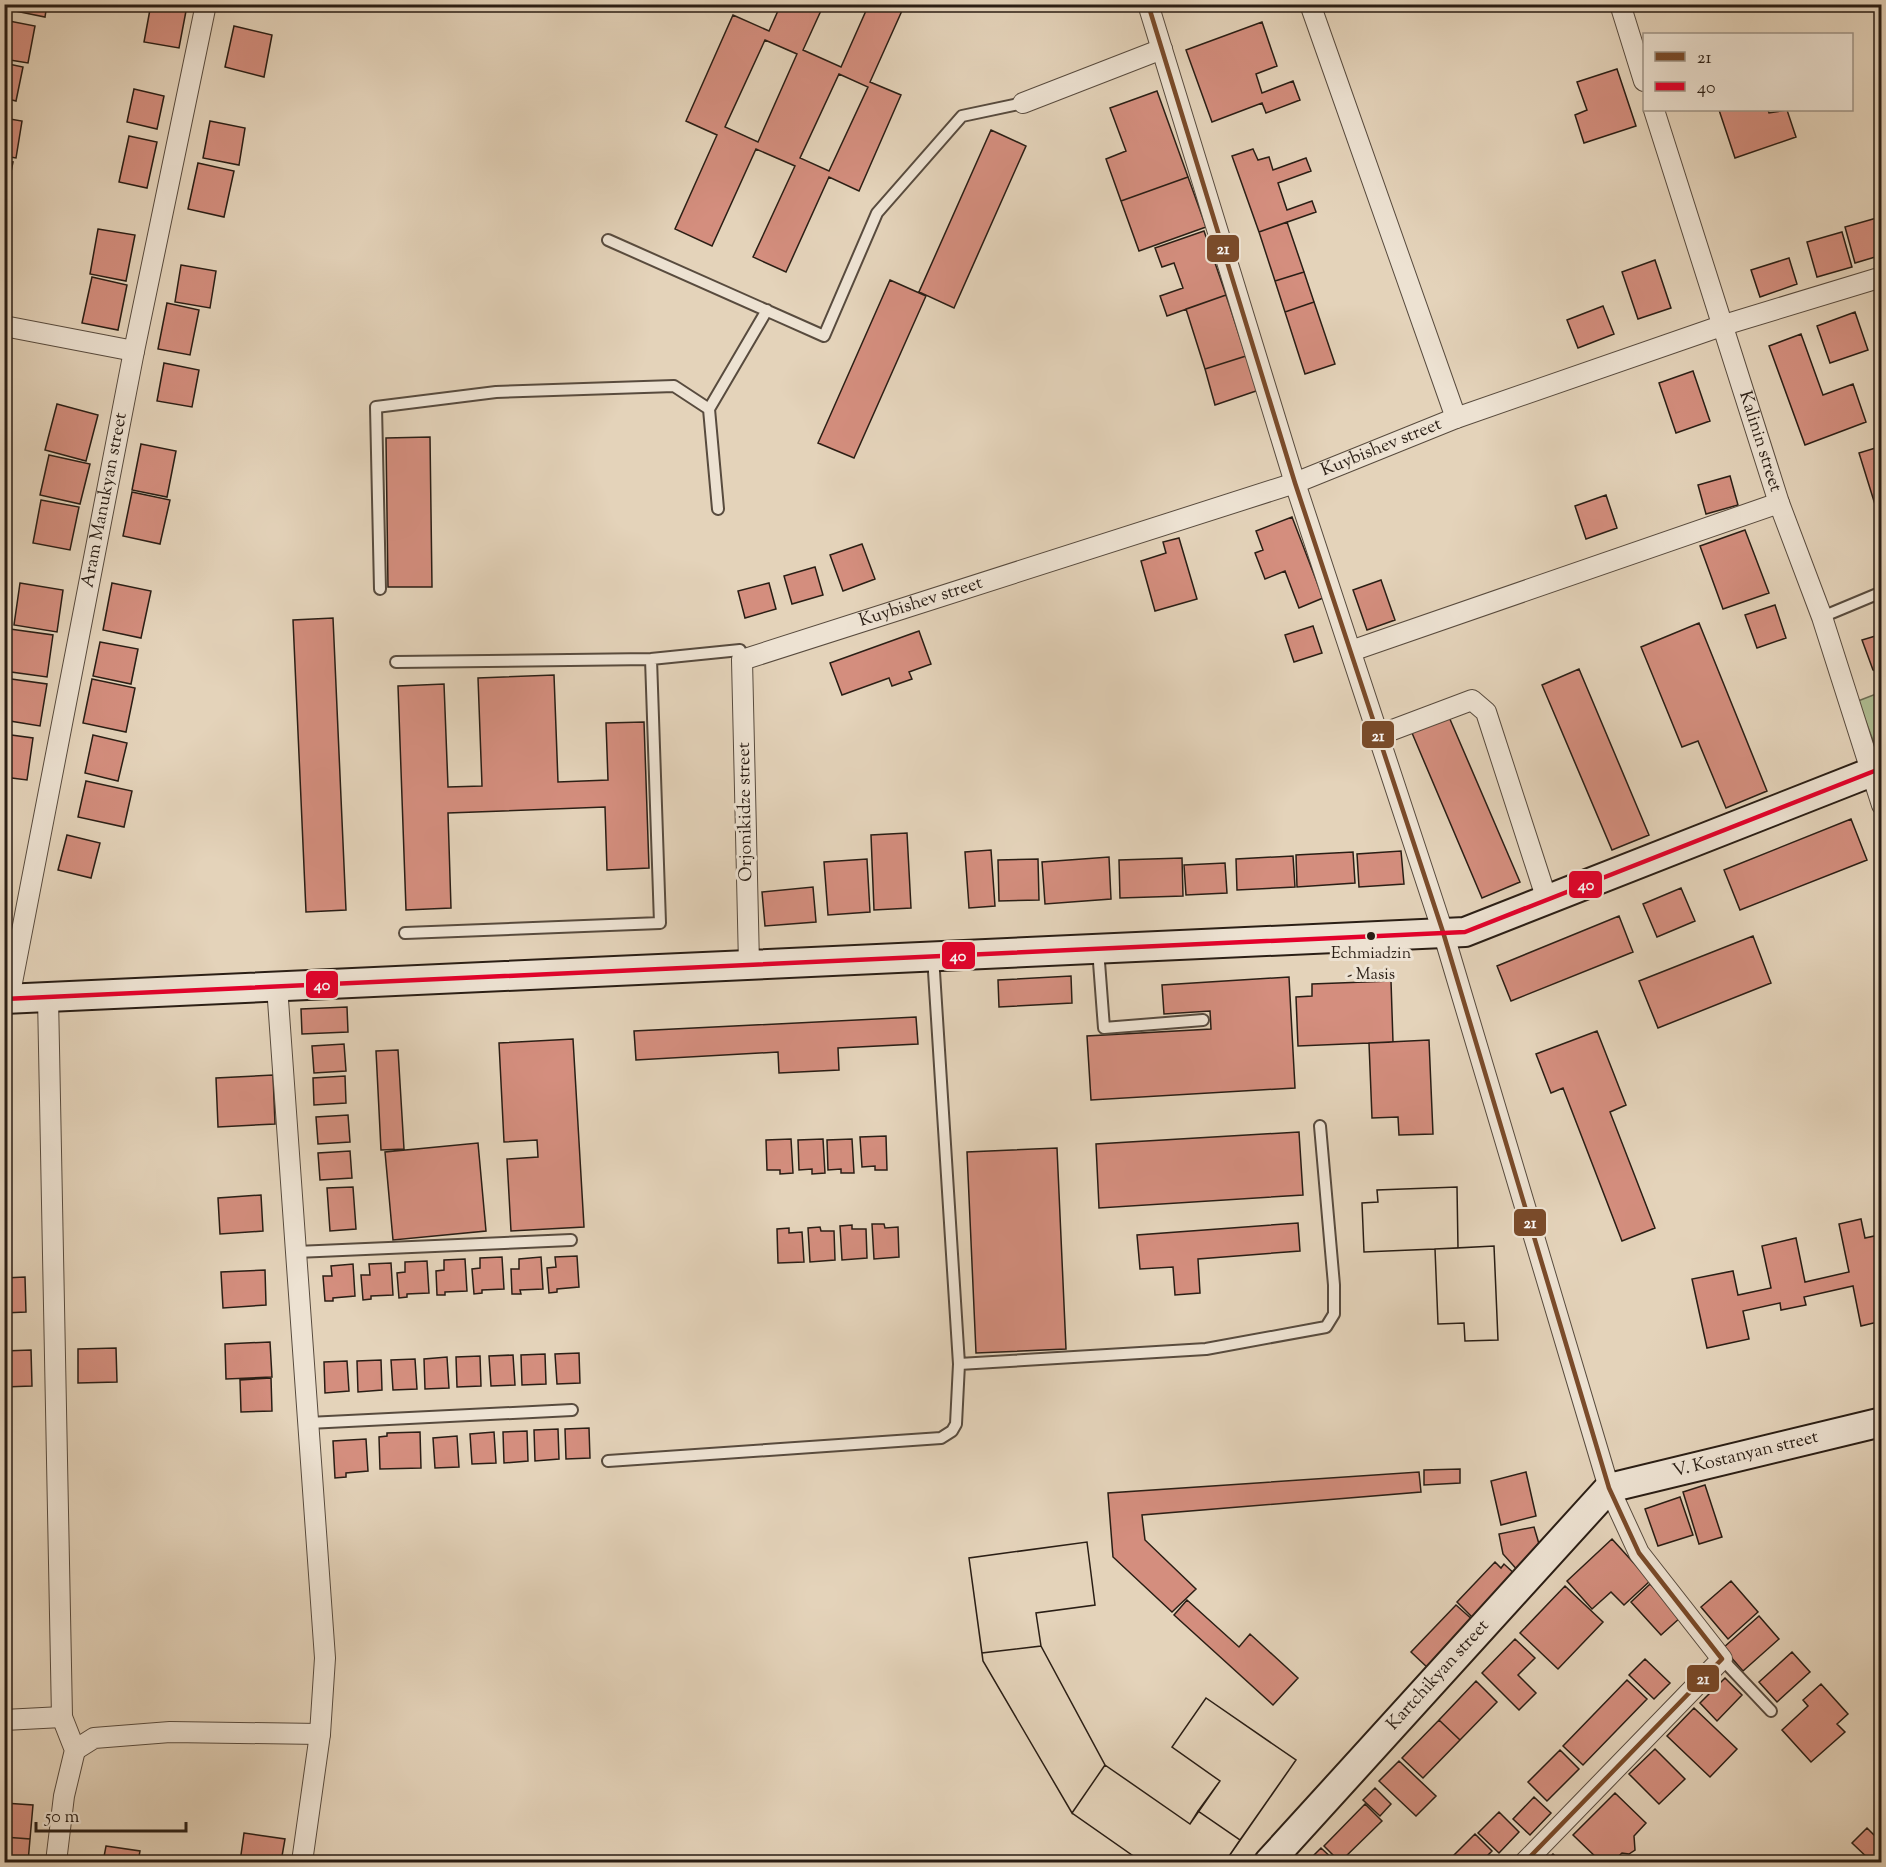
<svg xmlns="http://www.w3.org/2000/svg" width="1886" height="1867" font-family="'Sorts Mill Goudy',serif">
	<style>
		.green { fill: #afbe93; stroke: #6c6e54; stroke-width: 1.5 }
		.building { fill: #d48e7e; stroke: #2a1e15; stroke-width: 1.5; fill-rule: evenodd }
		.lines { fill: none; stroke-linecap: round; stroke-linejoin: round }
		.lane-casing { stroke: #584b3e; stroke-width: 14 }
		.street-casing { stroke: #584b3e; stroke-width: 22 }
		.secondary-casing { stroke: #2a1e15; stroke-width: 32 }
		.lane { stroke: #ede2d2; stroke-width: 10 }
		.street { stroke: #ede2d2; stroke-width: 20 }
		.secondary { stroke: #ede2d2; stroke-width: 28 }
		.bus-1-casing { stroke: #ede2d2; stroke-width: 9 }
		.bus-2-casing { stroke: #ede2d2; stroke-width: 9 }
		.bus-1 { stroke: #7a4b2a; stroke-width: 4.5 }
		.bus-2 { stroke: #e4002b; stroke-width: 4.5 }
		.bus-dot { fill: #2a1e15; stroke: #ede2d2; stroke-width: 2 }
		.labels { text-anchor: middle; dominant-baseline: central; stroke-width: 6; stroke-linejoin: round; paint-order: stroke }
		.bus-label { font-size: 16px; fill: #2a1e15; stroke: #ede2d2 }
		.street-label { font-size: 18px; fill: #2a1e15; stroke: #ede2d2 }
		.line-badge { stroke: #ede2d2; stroke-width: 2 }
		.badge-label { font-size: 16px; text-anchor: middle; font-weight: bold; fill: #fff }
	</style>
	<rect width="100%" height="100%" fill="#e4d3ba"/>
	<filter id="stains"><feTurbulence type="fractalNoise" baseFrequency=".00333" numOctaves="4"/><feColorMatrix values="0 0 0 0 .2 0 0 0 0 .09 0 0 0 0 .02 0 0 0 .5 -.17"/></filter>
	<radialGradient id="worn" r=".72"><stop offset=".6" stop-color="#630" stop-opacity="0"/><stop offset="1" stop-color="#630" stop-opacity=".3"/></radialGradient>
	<path class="green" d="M1881 692V741L1874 743 1858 701Z"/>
	<path class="building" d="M11 4H47L45 17 10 10Z
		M151 4 186 11 179 48 144 42Z
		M781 4H824L803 50 841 67 869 4H905L870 82 901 95 859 191 829 177 786 272 753 257 795 166 756 149 712 246 675 229 717 135 686 121 733 15 769 31ZM765 40 797 54 758 142 725 127ZM839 74 868 87 829 171 800 158Z
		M4 20 35 26 28 63 4 59Z
		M1262 22 1277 66 1256 74 1262 93 1293 81 1300 100 1266 113 1262 103 1212 122 1186 50Z
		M234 26 272 35 264 77 225 67Z
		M4 63 23 67 16 101 4 98Z
		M1617 69 1636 126 1584 143 1575 115 1587 110 1577 82Z
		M134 89 164 96 157 129 127 122Z
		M1157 91 1188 177 1121 201 1106 159 1126 151 1110 108Z
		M1719 110H1768L1769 113 1787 110 1796 137 1735 158Z
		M4 118 22 121 16 158 4 156Z
		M210 121 245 128 239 165 203 158Z
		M991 130 1026 146 954 308 919 292Z
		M129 136 157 142 147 188 119 182Z
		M1253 149 1258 160 1269 157 1273 170 1306 158 1311 171 1278 183 1287 210 1312 201 1316 212 1259 232 1232 156Z
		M4 161 13 162 4 207Z
		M198 163 234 171 224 217 188 209Z
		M1188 177 1206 227 1139 251 1121 201Z
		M1880 217 1882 255 1855 263 1845 227Z
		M1287 222 1304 272 1275 281 1259 232Z
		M98 229 135 235 126 281 90 274Z
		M1204 231 1226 295 1167 316 1160 296 1183 288 1174 263 1162 267 1155 248Z
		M1842 232 1852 267 1817 277 1807 242Z
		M1789 258 1797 284 1760 297 1751 270Z
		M1655 260 1671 308 1638 319 1622 272Z
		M181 265 216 271 210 308 175 302Z
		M1304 272 1314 302 1285 312 1275 281Z
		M92 277 127 285 118 330 82 323Z
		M890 280 926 296 854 458 818 443Z
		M1226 295 1246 356 1205 369 1186 309Z
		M1314 302 1335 364 1305 374 1285 312Z
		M167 303 199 310 190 355 158 349Z
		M1603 306 1614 334 1578 348 1567 320Z
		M1855 312 1868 350 1830 363 1817 326Z
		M1801 334 1823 395 1853 384 1866 422 1805 445 1769 346Z
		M1246 356 1259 390 1215 405 1205 369Z
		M164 363 199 370 192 407 157 401Z
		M1693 371 1710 421 1676 433 1659 383Z
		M57 404 98 415 86 461 45 450Z
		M430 437 432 587H388L386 438Z
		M141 444 176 451 167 497 132 490Z
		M1882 446V527L1859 453Z
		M49 455 90 464 80 504 40 495Z
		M1730 476 1738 505 1706 514 1698 485Z
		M132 492 170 500 160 544 123 536Z
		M1606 495 1617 528 1586 539 1575 506Z
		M41 500 79 507 70 550 33 543Z
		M1292 517 1323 598 1299 608 1285 571 1265 579 1255 553 1263 550 1256 531Z
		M1745 530 1769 593 1723 609 1700 546Z
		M1179 538 1197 599 1155 611 1141 561 1166 553 1163 542Z
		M862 544 875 579 843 591 830 555Z
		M815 567 823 595 792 604 784 576Z
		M1381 580 1395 620 1367 630 1353 590Z
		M20 583 63 590 57 632 14 625Z
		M112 583 151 591 141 638 103 630Z
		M769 583 776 609 745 618 738 591Z
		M1775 605 1786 638 1757 648 1745 615Z
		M333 618 346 910 306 912 293 620Z
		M1699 623 1767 791 1726 808 1698 741 1682 747 1641 647Z
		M1313 626 1322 653 1294 662 1285 635Z
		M10 629 53 635 47 677 4 671Z
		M919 631 931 664 909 672 912 679 892 686 889 678 842 695 830 663Z
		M1882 634V674H1881L1873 670 1862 640Z
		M100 642 138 649 131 684 93 676Z
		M1579 669 1649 835 1612 850 1542 685Z
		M554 675 558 782 608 780 606 723 644 722 649 868 607 870 605 807 448 813 451 908 406 910 398 686 444 684 448 787 482 786 478 678Z
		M4 678 47 684 40 726 4 720Z
		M92 679 135 688 126 732 83 723Z
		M1449 717 1520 882 1482 898 1412 733Z
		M4 734 33 738 27 780 4 777Z
		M93 735 127 743 118 781 85 773Z
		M86 781 132 791 124 827 78 817Z
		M1851 819 1867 860 1740 910 1724 870Z
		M907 833 911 908 874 910 871 835Z
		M67 835 100 843 91 878 58 870Z
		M991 850 995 906 969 908 965 852Z
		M1401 851 1404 884 1359 887 1357 854Z
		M1353 852 1355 883 1297 887 1296 855Z
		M1293 856 1295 887 1237 890 1236 859Z
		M1109 857 1111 899 1045 904 1042 862Z
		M1182 858 1183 896 1120 898 1119 860Z
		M867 859 870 912 828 915 824 862Z
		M1038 859 1039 900 999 901 998 860Z
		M1225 863 1227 893 1186 895 1184 865Z
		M813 887 816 922 765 926 762 892Z
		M1681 888 1695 921 1657 937 1643 904Z
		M1619 916 1633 952 1511 1001 1497 966Z
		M1753 936 1771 983 1658 1028 1639 981Z
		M1071 976 1072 1003 999 1007 998 980Z
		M1289 977 1295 1088 1091 1100 1087 1036 1211 1029 1210 1011 1164 1014 1162 985Z
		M1391 981 1393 1042 1298 1046 1296 997 1312 996V984Z
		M347 1007 348 1032 302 1034 301 1009Z
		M916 1017 918 1044 838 1048 839 1070 779 1073 778 1052 636 1060 634 1031Z
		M1597 1031 1626 1105 1610 1112 1655 1228 1622 1241 1563 1088 1551 1093 1536 1054Z
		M573 1039 584 1227 511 1231 507 1159 538 1157 537 1140 504 1142 499 1043Z
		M1429 1040 1433 1134 1399 1135 1398 1117 1372 1118 1369 1043Z
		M344 1044 346 1071 314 1073 312 1046Z
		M398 1050 404 1149 381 1150 376 1051Z
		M273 1075 275 1124 218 1127 216 1078Z
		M345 1076 346 1103 314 1105 313 1078Z
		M348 1115 350 1142 318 1144 316 1117Z
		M1299 1132 1303 1195 1099 1208 1096 1144Z
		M886 1136 887 1170H875V1166L862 1167 860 1137Z
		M791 1139 793 1173 780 1174V1170H767L766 1140Z
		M823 1139 825 1173 812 1174V1169L799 1170 798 1140Z
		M852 1139 854 1173H841V1169L828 1170 827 1140Z
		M478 1143 486 1231 393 1240 385 1152Z
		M1057 1148 1066 1349 976 1353 967 1152Z
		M350 1151 352 1178 320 1180 318 1153Z
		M353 1187 356 1229 330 1231 327 1188Z
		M1457 1187 1458 1248 1494 1246 1498 1340 1465 1341 1464 1323 1438 1324 1435 1249 1364 1252 1362 1203 1378 1202 1377 1190Z
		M1457 1187 1458 1248 1364 1252 1362 1203 1378 1202 1377 1190Z
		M261 1195 263 1231 220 1234 218 1198Z
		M1861 1219 1865 1238 1879 1235 1882 1246V1321L1861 1326 1853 1286 1804 1297 1806 1305 1781 1310 1780 1303 1743 1311 1749 1339 1707 1348 1692 1279 1733 1271 1738 1295 1771 1288 1762 1246 1796 1238 1805 1282 1849 1272 1839 1224Z
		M1298 1223 1300 1251 1198 1259 1200 1293 1175 1295 1173 1267 1140 1269 1137 1235Z
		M872 1224H884L885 1228 898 1227 899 1257 874 1259Z
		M852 1225V1229H866L867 1258 842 1260 840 1226Z
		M820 1227 821 1231H834L835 1260 810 1262 808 1228Z
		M789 1228V1233L802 1232 804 1262 778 1263 777 1229Z
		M1494 1246 1498 1340 1465 1341 1464 1323 1438 1324 1435 1249Z
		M577 1256 579 1287 557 1289V1292L549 1293 547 1268 556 1267 555 1257Z
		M502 1257 504 1289 482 1290V1293L474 1294 472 1269 480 1268V1258Z
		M541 1257 543 1289 520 1290 521 1294H512L511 1269H519V1259Z
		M465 1259 467 1291 445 1292V1295H437L436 1271 444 1270V1260Z
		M427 1261 429 1293 407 1294V1297L399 1298 397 1273 405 1272V1262Z
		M391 1263 393 1295 371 1296V1299L363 1300 361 1275H370L369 1264Z
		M353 1264 355 1296 333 1298V1301H325L323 1276H332L331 1266Z
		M265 1270 266 1305 223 1308 221 1272Z
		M25 1277 26 1312 4 1313V1278Z
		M4 1315H10L11 1349 4 1350Z
		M270 1342 272 1377 226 1379 225 1344Z
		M116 1348 117 1382 78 1383V1349Z
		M31 1350 32 1386 4 1387V1351Z
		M579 1353 580 1383 557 1384 555 1354Z
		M545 1354 546 1384 522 1385 521 1355Z
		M513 1355 515 1385 491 1386 489 1356Z
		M480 1356 481 1386 457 1387 456 1357Z
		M447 1357 449 1388 425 1389 424 1359Z
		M415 1359 417 1389 393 1390 391 1360Z
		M381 1360 382 1390 358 1392 357 1361Z
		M347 1361 349 1391 325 1393 324 1362Z
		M271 1378 272 1411 241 1412 240 1380Z
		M589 1428 590 1458 566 1459 565 1429Z
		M558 1429 559 1459 535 1461 534 1430Z
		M527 1431 528 1461 504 1463 503 1432Z
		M420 1432 421 1468 380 1469 379 1437 387 1436V1433Z
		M494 1432 496 1463 472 1464 470 1434Z
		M457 1436 459 1467 435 1468 433 1438Z
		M366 1439 368 1471 346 1473V1477L335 1478 333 1441Z
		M1460 1469V1483L1424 1485V1470Z
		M1419 1472 1421 1492 1142 1515 1145 1540 1196 1589 1172 1612 1113 1557 1108 1493Z
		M1526 1472 1536 1516 1501 1525 1491 1481Z
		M1705 1485 1722 1537 1699 1544 1683 1492Z
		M1680 1497 1693 1535 1658 1546 1645 1509Z
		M1534 1527 1539 1544 1520 1573 1503 1554 1499 1534Z
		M1612 1539 1650 1581 1624 1605 1611 1592 1592 1609 1567 1581Z
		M1087 1542 1095 1605 1036 1613 1041 1646 1105 1765 1190 1824 1220 1781 1172 1747 1206 1698 1296 1760 1225 1862H1142L1072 1813 983 1661 969 1558Z
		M1087 1542 1095 1605 1036 1613 1041 1646 982 1653 969 1558Z
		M1495 1562 1501 1568 1504 1564 1517 1576 1475 1620 1457 1602Z
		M1731 1581 1758 1612 1728 1639 1701 1607Z
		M1650 1584 1681 1617 1661 1635 1631 1602Z
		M1565 1586 1603 1622 1558 1669 1520 1633Z
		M1187 1600 1239 1647 1250 1634 1298 1678 1273 1705 1174 1615Z
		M1456 1605 1474 1621 1429 1669 1411 1652Z
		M1759 1616 1779 1639 1743 1671 1723 1648Z
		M1515 1639 1535 1658 1518 1675 1536 1693 1519 1710 1482 1673Z
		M1041 1646 1105 1765 1072 1813 983 1661 982 1653Z
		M1792 1652 1810 1672 1777 1702 1759 1682Z
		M1645 1659 1670 1683 1654 1699 1629 1675Z
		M1725 1678 1742 1695 1717 1721 1700 1703Z
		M1627 1680 1647 1699 1583 1765 1563 1746Z
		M1476 1681 1497 1702 1460 1740 1439 1720Z
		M1821 1684 1848 1714 1837 1724 1845 1732 1811 1762 1782 1730 1808 1706 1803 1700Z
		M1206 1698 1296 1760 1240 1840 1198 1811 1220 1781 1172 1747Z
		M1694 1708 1737 1749 1710 1777 1667 1736Z
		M1439 1720 1460 1740 1423 1778 1402 1758Z
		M1655 1749 1685 1779 1659 1804 1629 1774Z
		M1560 1750 1579 1769 1547 1801 1528 1782Z
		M1399 1761 1436 1796 1416 1816 1379 1781Z
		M1105 1765 1190 1824 1198 1811 1240 1840 1225 1862H1142L1072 1813Z
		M1375 1788 1391 1804 1380 1816 1363 1800Z
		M1615 1793 1646 1823 1634 1836 1635 1850 1629 1854 1622 1853 1612 1862H1601L1573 1835Z
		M1534 1797 1551 1813 1530 1835 1513 1819Z
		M4 1803 33 1805 30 1839 4 1837Z
		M1365 1804 1382 1821 1340 1862 1324 1846Z
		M1499 1812 1519 1832 1499 1853 1478 1833Z
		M1867 1828 1882 1843V1862H1872L1852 1843Z
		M244 1833 285 1839 281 1862H240Z
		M1475 1834 1492 1851 1481 1862H1453L1450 1859Z
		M4 1837 30 1839 28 1862H4Z
		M106 1846 140 1851 138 1862H103Z
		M1321 1848 1336 1862H1307Z
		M1553 1854 1562 1862H1545Z"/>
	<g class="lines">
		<g class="lane-casing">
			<path id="lane" d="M608 240 824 336 877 213 962 116 1023 103
				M718 509 709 409 767 310
				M380 589 376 407 496 392 674 386 709 409
				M1822 617 1882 592
				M396 662 651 659 740 650
				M405 933 660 923 651 659
				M1098 949 1104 1028 1203 1020
				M296 1252 571 1240
				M959 1364 1206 1349 1326 1327 1334 1314V1285L1320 1126
				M308 1423 572 1410
				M608 1461 941 1438 952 1431 956 1424 959 1364 933 956
				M1722 1659 1771 1711"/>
		</g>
		<g class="street-casing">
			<g id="street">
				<path d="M1148 4 1295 483 1443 932 1609 1488 1639 1553 1722 1659 1525 1862"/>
				<path d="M1310 4 1456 418"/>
				<path d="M1620 4 1644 81"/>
				<path d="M1023 103 1162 49"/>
				<path id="s1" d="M1654 110 1779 503 1822 617 1882 805"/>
				<path d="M4 326 134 351"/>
				<path d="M1351 651 1779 503"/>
				<path d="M1379 735 1472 700 1486 712 1547 900"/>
				<path id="s2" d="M749 964 742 660 1295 483 1456 418 1724 325 1882 277"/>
				<path d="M277 986 325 1658 320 1734 302 1862"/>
				<path d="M48 997 62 1717 75 1750 64 1796 56 1862"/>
				<path id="s3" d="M9 998 134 351 206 4"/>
				<path d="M4 1720 62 1717"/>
				<path d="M75 1750 94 1738 170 1732 320 1734"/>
			</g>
		</g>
		<g class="secondary-casing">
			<g id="secondary">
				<path d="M4 999 1465 932 1882 768"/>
				<path id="s4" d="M1269 1862 1609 1488 1882 1422"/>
			</g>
		</g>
		<use href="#lane" class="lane"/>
		<use href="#street" class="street"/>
		<use href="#secondary" class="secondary"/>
		<g class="bus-1-casing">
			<path id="bus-1" d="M1148 4 1295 483 1443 932 1609 1488 1639 1553 1722 1659 1525 1862"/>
		</g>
		<g class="bus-2-casing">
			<path id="bus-2" d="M4 999 1465 932 1882 768"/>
		</g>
		<use href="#bus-1" class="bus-1"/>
		<use href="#bus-2" class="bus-2"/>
	</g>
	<circle class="bus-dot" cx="1371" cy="936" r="5"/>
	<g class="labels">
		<g class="bus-label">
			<text x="1371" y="954">Echmiadzin<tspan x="1371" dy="21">- Masis</tspan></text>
		</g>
		<g class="street-label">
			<text stroke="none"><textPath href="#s1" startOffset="348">Kalinin street</textPath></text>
			<text stroke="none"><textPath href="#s2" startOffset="978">Kuybishev street</textPath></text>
			<text stroke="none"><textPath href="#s3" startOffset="507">Aram Manukyan street</textPath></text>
			<text stroke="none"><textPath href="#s2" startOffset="492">Kuybishev street</textPath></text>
			<text transform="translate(746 812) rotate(-91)">Orjonikidze street</text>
			<text stroke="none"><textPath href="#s4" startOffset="646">V. Kostanyan street</textPath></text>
			<text stroke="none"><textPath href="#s4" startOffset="252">Kartchikyan street</textPath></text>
		</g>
	</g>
	<g class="line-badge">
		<rect x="1206" y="234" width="34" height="29" rx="6" fill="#7a4b2a"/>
		<rect x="1361" y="720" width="34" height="29" rx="6" fill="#7a4b2a"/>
		<rect x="1568" y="870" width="35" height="29" rx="6" fill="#e4002b"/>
		<rect x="941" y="941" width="35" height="29" rx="6" fill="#e4002b"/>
		<rect x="305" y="970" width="34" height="29" rx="6" fill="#e4002b"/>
		<rect x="1513" y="1208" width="34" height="29" rx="6" fill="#7a4b2a"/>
		<rect x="1686" y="1664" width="34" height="29" rx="6" fill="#7a4b2a"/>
	</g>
	<g class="badge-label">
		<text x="1223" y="254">21</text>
		<text x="1378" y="741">21</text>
		<text x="1586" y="890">40</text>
		<text x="958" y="961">40</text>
		<text x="322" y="990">40</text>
		<text x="1530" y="1228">21</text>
		<text x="1703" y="1684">21</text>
	</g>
	<rect width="1886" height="1867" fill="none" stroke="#e4d3ba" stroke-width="24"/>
	<rect x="6" y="6" width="1874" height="1855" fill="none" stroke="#2a1e15" stroke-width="3"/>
	<rect x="12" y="12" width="1862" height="1843" fill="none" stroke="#2a1e15" stroke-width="1.5"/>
	<rect x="1643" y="33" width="210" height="78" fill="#ede2d2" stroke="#9f9486" stroke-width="1.5"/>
	<rect x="1655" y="52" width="30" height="9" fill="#7a4b2a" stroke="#9f9486" stroke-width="1.5"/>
	<text x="1697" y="63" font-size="18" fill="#2a1e15">21</text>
	<rect x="1655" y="82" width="30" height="9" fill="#e4002b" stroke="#9f9486" stroke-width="1.5"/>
	<text x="1697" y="93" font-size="18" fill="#2a1e15">40</text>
	<path d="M36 1822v9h150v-9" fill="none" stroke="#2a1e15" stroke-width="3"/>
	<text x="45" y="1822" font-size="18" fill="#2a1e15" stroke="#ede2d2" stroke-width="4.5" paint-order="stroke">50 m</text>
	<rect width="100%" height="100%" filter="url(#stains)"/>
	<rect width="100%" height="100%" fill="url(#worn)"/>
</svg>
